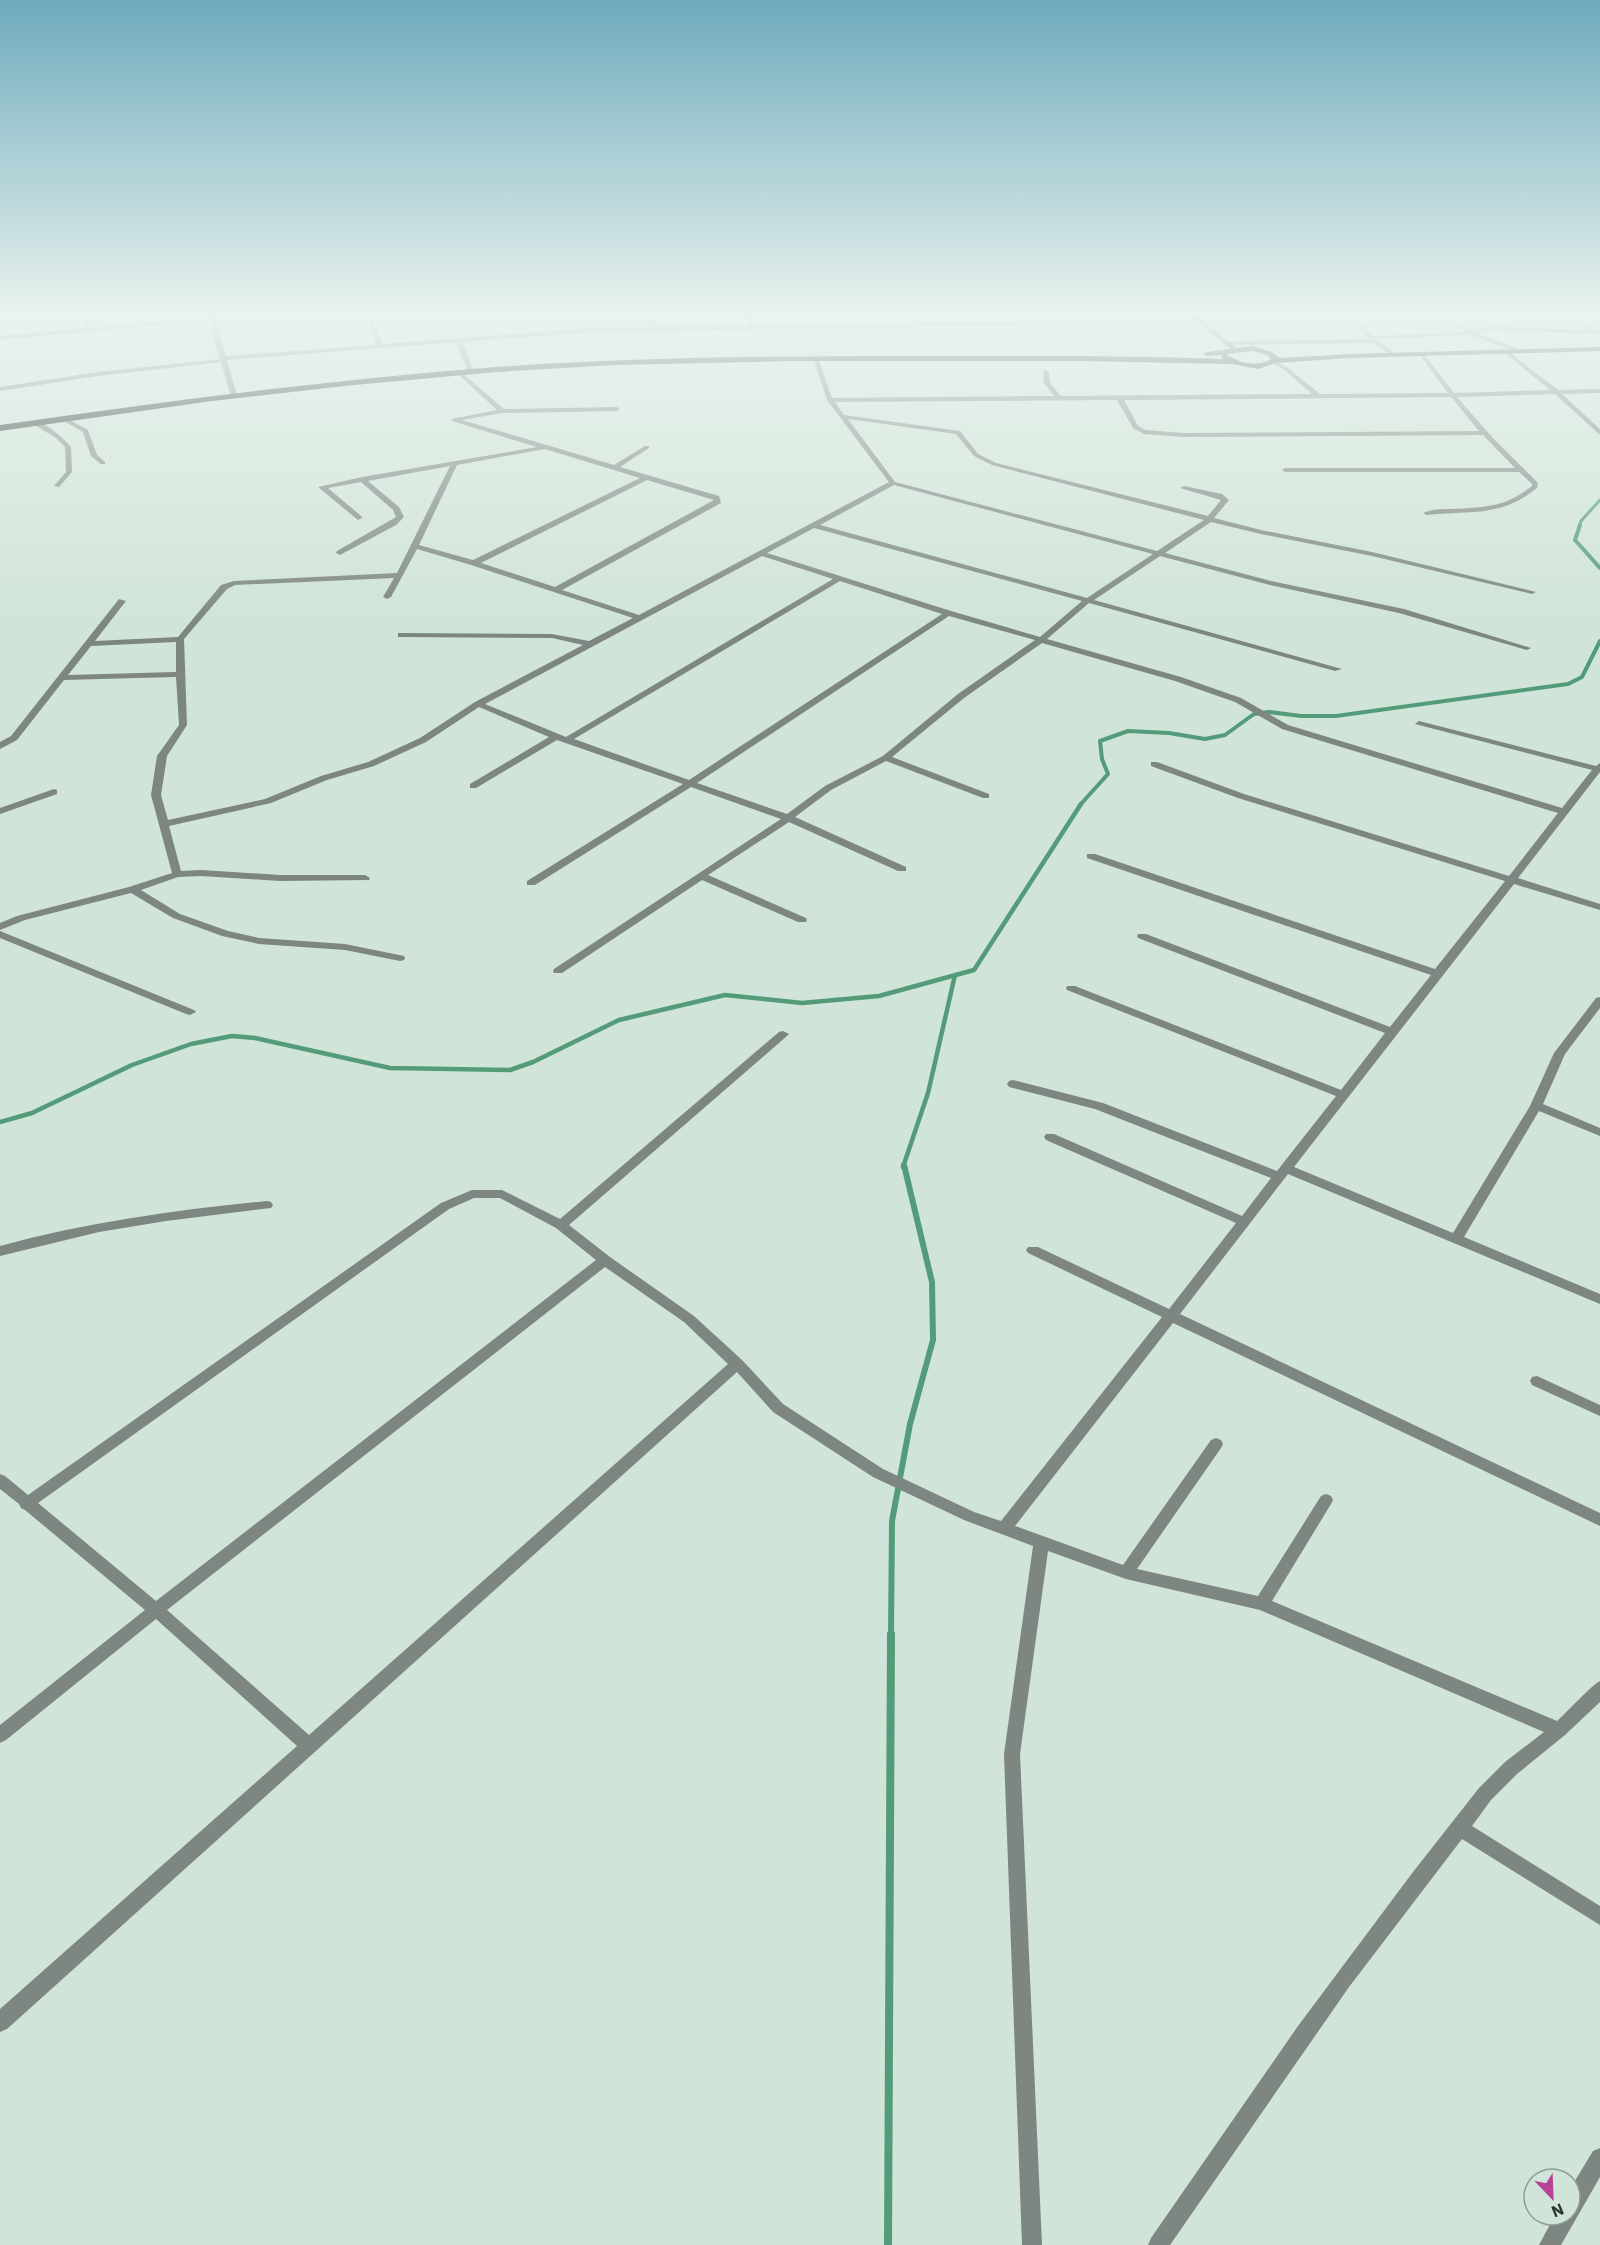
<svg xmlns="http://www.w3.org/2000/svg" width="1600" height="2245" font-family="'IBM Plex Sans',sans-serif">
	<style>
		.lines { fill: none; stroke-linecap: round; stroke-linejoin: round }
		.stream-far4 { stroke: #549c79; stroke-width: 3 }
		.stream-far3 { stroke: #549c79; stroke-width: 4 }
		.stream-far2 { stroke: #549c79; stroke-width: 4.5 }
		.stream-far1 { stroke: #549c79; stroke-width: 6 }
		.stream { stroke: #549c79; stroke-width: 8 }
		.minor { fill: #7e8681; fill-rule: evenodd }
		.secondary { fill: #515c56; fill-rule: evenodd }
		.trunk { fill: #25332c; fill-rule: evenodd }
	</style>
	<rect width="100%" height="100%" fill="#d0e4d9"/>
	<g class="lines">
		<path class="stream-far4" d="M1579 527 1581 521 1600 500"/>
		<path class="stream-far3" d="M1580 525 1575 540 1600 568
			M1080 805 1108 774 1102 759 1100 741 1128 731 1169 733 1205 739 1225 735 1254 714 1269 712 1301 716H1336L1568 684 1582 677 1600 641"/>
		<path class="stream-far2" d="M0 1122 32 1113 132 1065 191 1044 232 1036 255 1038 390 1068 510 1070 533 1062 619 1020 725 995 802 1003 879 996 974 970 1081 804
			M903 1167 928 1093 955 975"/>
		<path class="stream-far1" d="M891 1636 892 1521 910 1424 933 1340 932 1282 904 1165"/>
		<path class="stream" d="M888 2245 891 1634"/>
		<path class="minor" d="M82 312H88L90 328 208 317 207 312H213L226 356 377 345 365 312H371L382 344 592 328 649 327 645 312H651L655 327 750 326 742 312H748L756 326 1201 318 1323 312 1201 322 592 332 462 342 474 372 471 374 468 372 456 342 227 360 237 396 234 398 231 396 221 362 98 376 0 391V387L98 372 220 359 209 320 0 340V336L84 328Z
			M1343 312H1349L1373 336 1465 332 1435 312H1442L1472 331 1489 326 1586 330 1550 312H1558L1591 328V330H1600V334L1489 330 1477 333 1522 350 1520 353 1470 335 1378 339 1395 354 1393 357 1374 343 1229 345 1226 343 1229 341 1370 339Z
			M1508 351 1558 390 1600 389V393L1562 394 1600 429V435L1555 394 1457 397 1492 437 1538 483 1537 488C1500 518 1471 510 1427 515L1423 513C1431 509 1442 509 1451 509 1485 507 1504 508 1532 486V484L1519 472H1285L1282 470 1285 468H1515L1483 435 1184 437 1144 434 1133 428 1117 400 835 402 844 415 960 431 978 454 996 463 1208 516 1221 500 1180 488 1184 486 1222 494 1229 500 1214 518 1261 530 1372 552 1536 592 1532 594 1372 556 1261 534 1211 522 1165 553 1271 581 1404 609 1531 648 1527 650 1399 613 1270 585 1160 556 1094 600 1342 669 1335 671 1089 603 1047 639 1181 677 1241 698 1288 725 1562 808 1592 770 1415 724 1419 721 1596 766 1600 763V772L1518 878 1600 904V910L1514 884 1294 1167 1453 1233 1530 1106 1554 1053 1596 998 1600 997V1008L1565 1054 1543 1104 1600 1128V1136L1539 1111 1464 1237 1600 1294V1304L1288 1174 1180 1314 1600 1513V1526L1173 1323 1015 1526 1123 1565 1211 1440 1216 1438 1221 1440 1223 1444 1221 1448 1137 1569 1258 1596 1321 1496 1326 1494 1331 1496 1333 1500 1331 1504 1272 1601 1557 1721C1565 1714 1594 1683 1600 1681V1702L1565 1735 1517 1774 1491 1800 1472 1826 1600 1906V1925L1462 1839 1349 1987 1170 2245H1148L1151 2238 1298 2026 1413 1872 1479 1788 1505 1762 1544 1732 1260 1610 1126 1579 1048 1551 1020 1754 1042 2245H1022L1004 1754 1033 1546 964 1520 873 1477 773 1412 737 1372 7 2029 0 2032V2009L297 1746 156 1619 6 1740 0 1743V1725L145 1610 25 1510 21 1508 19 1504 0 1489V1474L5 1476 28 1495 441 1203 472 1190H502L560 1219 779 1032 783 1031 789 1034 787 1036 569 1225 610 1257 694 1316 742 1360 783 1404 883 1469 974 1512 1001 1521 1162 1317 1028 1253 1026 1250 1028 1247H1038L1169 1309 1236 1223 1046 1140 1044 1137 1046 1134H1054L1242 1216 1271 1178 1095 1109 1009 1087 1007 1084 1009 1081 1013 1080 1103 1103 1277 1171 1336 1096 1067 990 1066 988 1067 986H1075L1341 1090 1385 1033 1138 938 1137 936 1138 934H1146L1390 1027 1431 975 1087 858V854H1095L1435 969 1505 881 1238 798 1151 766V762H1157L1244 794 1509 876 1558 813 1282 729 1235 702 1175 681 1042 643 964 698 892 757 989 794V798H983L886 761 831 790 795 817 906 867V871H898L789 822 708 875 806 918 807 920 806 922H798L702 880 562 973H554L553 971 554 969 781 819 691 787 535 885H527V881L683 784 557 740 476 788H470V784L549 737 479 707 426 742 374 766 327 780 271 803 169 826 181 871 201 870 280 875H365L370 878 369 880 280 881 201 876 178 877 141 890 180 914 228 931 259 938 345 944 404 956 405 958 404 960 400 961 345 950 259 944 222 936 173 918 131 893 25 920 0 930V923L17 916 129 887 172 873 151 795 157 756 179 725 176 677 64 680 17 740 0 749V742L11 736 119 599 126 601 95 641 178 637 221 585 234 581 397 573 450 466 368 481 399 507 404 517 396 525 340 555 336 553 337 551 396 517 393 510 361 482 328 488 361 516 362 518 358 520 318 487 362 477 537 447 452 421V419L497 410 459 375 461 372 504 409 617 407 620 409 617 411 502 413 462 420 614 465 645 446H649V448L620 467 719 496 721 503 562 590 639 615 889 482 827 400 813 357 818 358 832 398 1054 396 1044 383 1043 372 1046 370 1049 372 1050 383 1061 396 1312 394 1283 369 1271 363 1273 360 1287 367 1320 394 1448 393 1420 355 1423 353 1454 393 1550 390 1506 354ZM1451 397 1479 431 1184 433 1145 430 1138 426 1124 400ZM848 419 956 434 974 456 992 465 1204 520 1157 551 895 482ZM545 449 640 478 473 560 419 545 457 465ZM647 480 714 500 555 587 481 563ZM894 485 1153 554 1087 598 820 525ZM814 528 1082 601 1040 637 951 611 767 553ZM417 549 471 565 633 618 589 641 552 634 398 633V637H401L552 638 583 645 475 702 420 738 368 762 321 776 265 799 168 820 161 795 167 756 187 725 184 639 227 589 235 585 394 578 383 597 387 599 391 597ZM762 556 833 579 566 737 485 704ZM840 581 942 614 689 780 574 739ZM949 616 1035 640 958 694 883 756 825 786 787 814 697 783ZM176 642V672L68 675 91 646ZM474 1198H500L556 1228 596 1260 156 1601 38 1503 449 1209ZM605 1267 684 1322 728 1364 309 1735 167 1610Z
			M62 418H66L88 430 97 455 105 462V464H101L91 456 83 432 62 420Z
			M33 422C47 422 62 437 71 447L72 472 59 487 54 486 66 472 65 447 56 438 33 424Z
			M54 789 57 790V794L0 814V808Z
			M0 931 194 1010 196 1012 190 1015 186 1014 0 938Z
			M267 1201 271 1202 273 1205 271 1208 166 1221 99 1232 0 1256V1246C88 1222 177 1210 267 1201Z
			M1537 1376 1600 1405V1416L1532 1385 1530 1381 1532 1377Z
			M1600 2148V2177L1561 2245H1539L1555 2215H1570V2189L1593 2151Z"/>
		<path class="secondary" d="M1185 312H1192L1237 349V351H1233Z"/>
		<path class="trunk" d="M1253 346 1272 352 1280 358 1350 354 1600 347V351L1350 358 1276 363 1258 369 1232 364 1080 361H793L613 365 497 372 354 385 212 401 0 431V425C165 401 330 380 496 367 635 357 775 356 915 356 1017 356 1120 355 1223 359L1221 355 1207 356 1203 354 1207 352ZM1253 351 1267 355 1271 359C1256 368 1239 363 1226 354Z"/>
	</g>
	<linearGradient id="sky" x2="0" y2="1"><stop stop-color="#6daabc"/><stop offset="0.5" stop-color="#eaf3ee"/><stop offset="1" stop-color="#eaf3ee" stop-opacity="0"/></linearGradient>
	<rect width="1600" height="626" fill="url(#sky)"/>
	<g transform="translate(1552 2197) rotate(157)"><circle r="28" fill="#d0e4d9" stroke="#8e9e95" stroke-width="1.5"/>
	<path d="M0-4.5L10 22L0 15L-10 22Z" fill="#b94297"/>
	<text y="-9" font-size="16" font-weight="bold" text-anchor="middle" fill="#2c3430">N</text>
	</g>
</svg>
